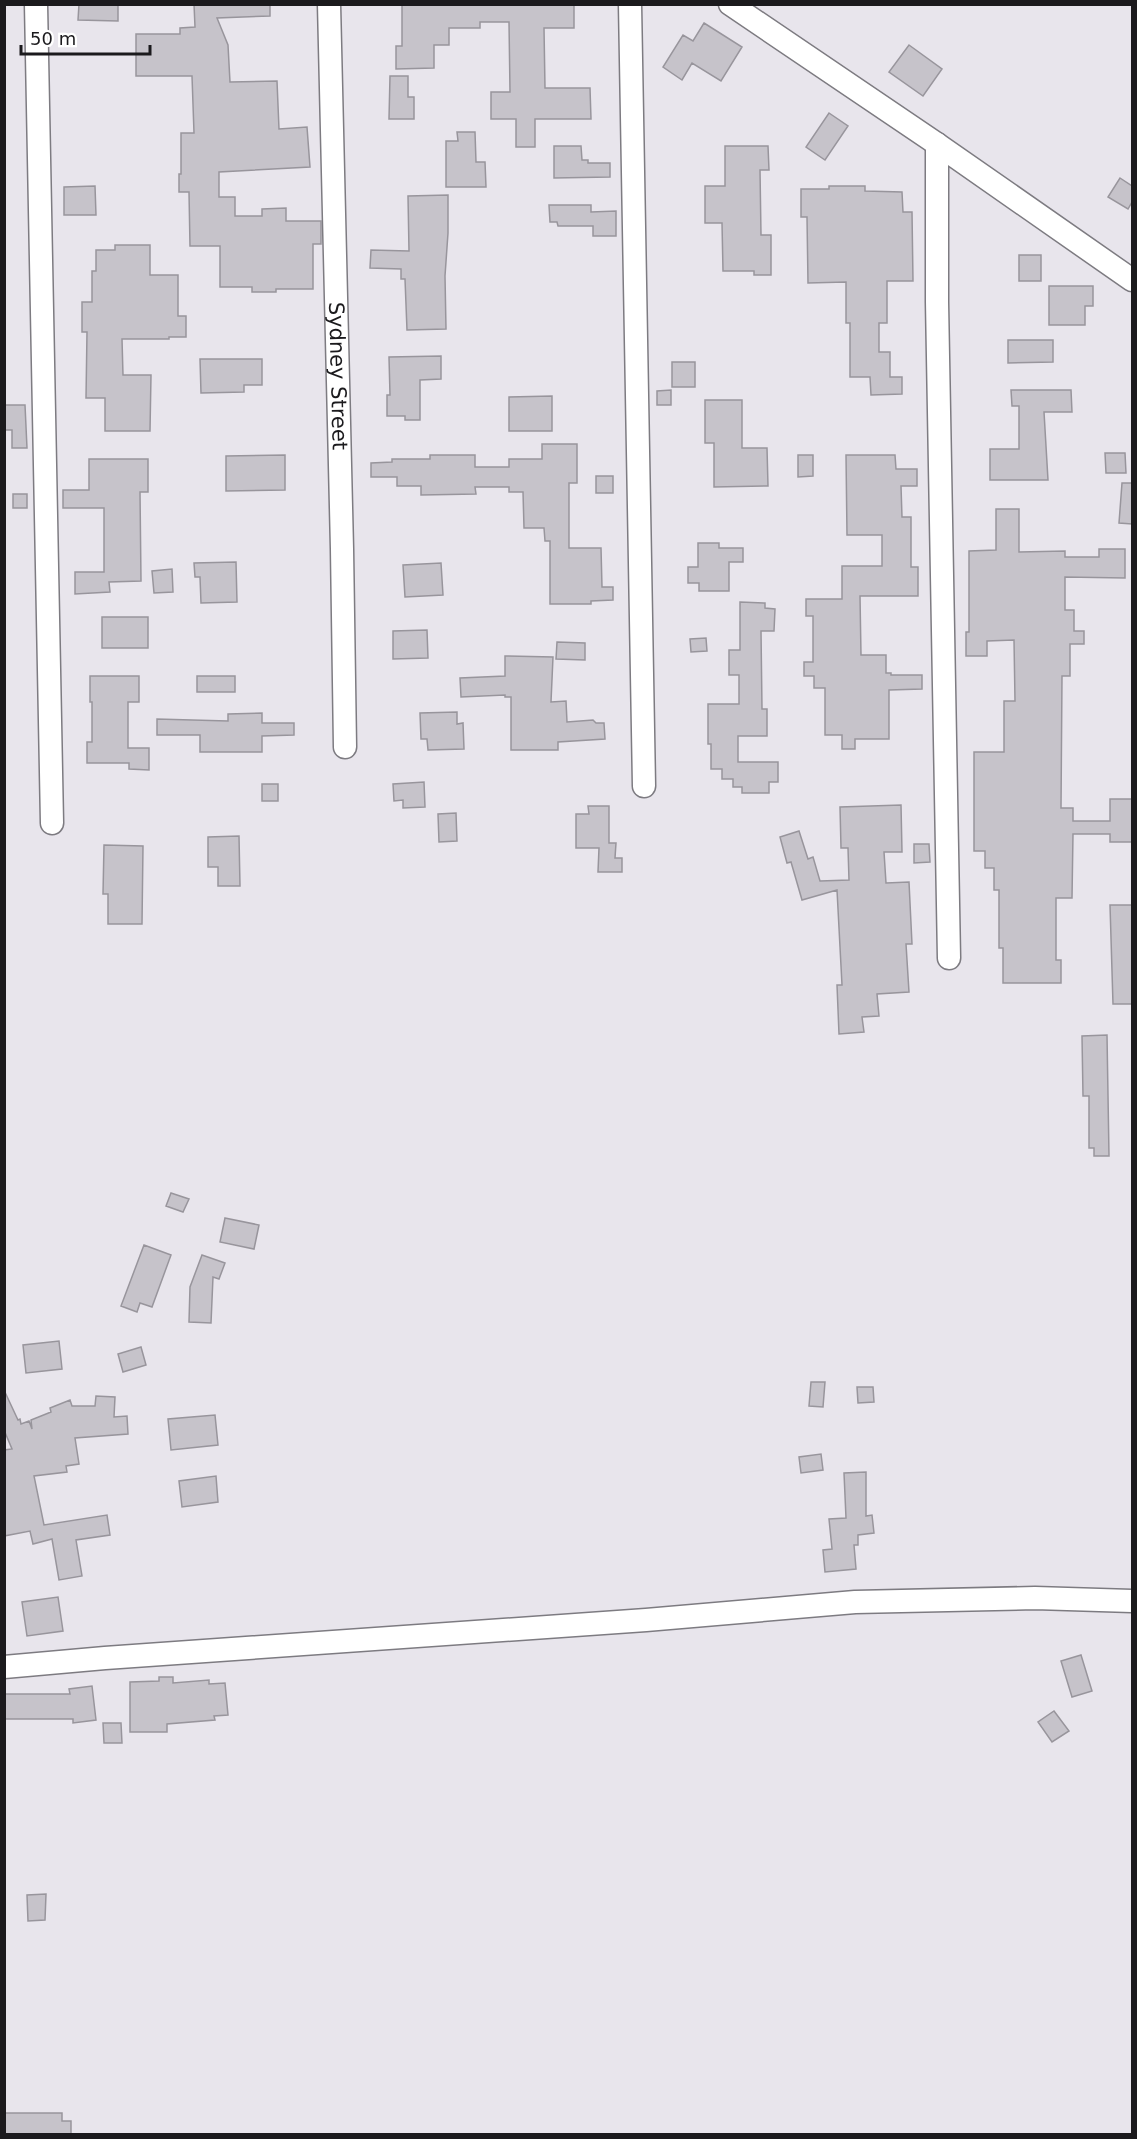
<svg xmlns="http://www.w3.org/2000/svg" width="1137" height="2139" font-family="'DejaVu Sans',sans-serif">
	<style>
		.building { fill: #c6c3ca; stroke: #98959c; stroke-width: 1.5 }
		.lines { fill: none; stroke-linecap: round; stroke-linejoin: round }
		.minor-casing { stroke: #7d7b81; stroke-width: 25 }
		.minor { stroke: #fff; stroke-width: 22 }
		.labels { text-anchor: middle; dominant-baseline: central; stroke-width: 4.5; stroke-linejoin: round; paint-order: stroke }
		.street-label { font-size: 21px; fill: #1b1a1d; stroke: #fff }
	</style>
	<rect width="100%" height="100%" fill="#e8e5ec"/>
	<path class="building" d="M79 4H118V21L78 20Z
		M194 4H270V16L217 18 228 45 230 82 277 81 279 129 307 127 310 167 219 172V197H235V216H262V209L286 208V221H321V244H313V289H276V292H252V287H220V246H190L189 192H179V174H181V133H194L192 76H136V34H180V28L195 27Z
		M402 4 574 5V28H544L545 88H590L591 119H535V147H516V119H491V92H510L509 22H480V28H449V45H434V68L396 69V46H402Z
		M704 23 742 47 721 81 692 63 682 80 663 67 683 35 693 41Z
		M909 45 942 69 923 96 889 72Z
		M390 76H408V97H414V119H389Z
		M829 113 848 126 825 160 806 147Z
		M457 132H475L476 162H485L486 187H446V141H458Z
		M554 146H581L582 160H588V163H610V177L554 178Z
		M725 146H768L769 170H760L761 235H771V275H754V271H723L722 223H705V186H725Z
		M1120 178 1132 186V202L1128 209 1108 197Z
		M95 186 96 215H64V187Z
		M829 186H865V191L902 192 903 212H912L913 281H887V323H879V352H890V377H902V394L871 395 870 377H850V323H846V282L808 283 807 217H801V189H829Z
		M448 195V233L445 276 446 329 407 330 405 279H401V269L370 268 371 250 409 251 408 196Z
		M549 205H591V212L616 211V236H593V226H558L557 222H550Z
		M115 245H150V275H178V316H186V337H169V339H122L123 375H151L150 431H105V398H86L87 332H82V302H92V271H96V250H115Z
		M1019 255H1041V281H1019Z
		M1049 286H1093V306H1085V325H1049Z
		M1008 340H1053V362L1008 363Z
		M441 356V379L420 380V420H405V416H387V395H390L389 357Z
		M200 359H262V385H244V392L201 393Z
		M672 362H695V387H672Z
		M671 390V405H657V391Z
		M1011 390H1071L1072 412H1044L1048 480H990V449H1019V406H1012Z
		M552 396V431H509V397Z
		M705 400H742V448H767L768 486 714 487V443H705Z
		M4 405H25L27 448H12V430H4Z
		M542 444H577V483H569V548H601L602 587H613V600L591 601V604H550V541H545L544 528H524L523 492H509V487H475L476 494 421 495V486H397V477H371V463L392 462V459H430V455H475V467H509V459H542Z
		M1105 453H1125L1126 473H1106Z
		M285 455V490L226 491V456Z
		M798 455H813V476L798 477Z
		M846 455H895L896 469H917V486H901L902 517H911V567H918V596H860L861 655H886V673H891V675H922V689L889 690V739H855V749H842V735H825V688H814V676H804V662H813V616H806V599H842V566H882V535H847Z
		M89 459H148V492H140L141 581 109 582 110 592 75 594V572H104V508H63V490H89Z
		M596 476H613V493H596Z
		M1122 483H1132V524L1119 523Z
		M13 494H27V508H13Z
		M996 509H1019V552L1065 551V557H1099V549H1125V578L1065 577V610H1074V631H1084V644H1070V676H1062L1061 808H1073V821H1110V799H1132V842H1110V834H1073L1072 898H1056V960H1061V983H1003V948H999V890H994V868H985V851H974V752H1004V701H1015L1014 640 987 641V656H966V632H969V551L996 550Z
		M698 543H719V548H743V562H729V591H699V583H688V567H698Z
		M236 562 237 602 201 603 200 577H195L194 563Z
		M441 563 443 595 405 597 403 565Z
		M172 569 173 592 154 593 152 571Z
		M740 602 765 603V608L775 609 774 631H761L762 709H767V736H738V762H778V782H769V793H742V787H733V779H722V769H711V744H708V704H739V675H729V650H740Z
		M102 617H148V648H102Z
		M427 630 428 658 393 659V631Z
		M706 638 707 651 691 652 690 639Z
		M557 642 585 643V660L556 659Z
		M505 656 553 657 551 702 566 701 567 722 593 720 596 723H604L605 739 558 742V750H511V697H505V695L461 697 460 678 505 676Z
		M90 676H139V702H128V748H149V770L129 769V763H87V742H92V702H90Z
		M197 676H235V692H197Z
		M457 712V724L463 723 464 749 428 750 427 739H421L420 713Z
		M262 713V723H294V735L262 736V752H200V735H157V719L228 721V714Z
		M424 782 425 807 403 808V800L394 801 393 784Z
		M262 784H278V801H262Z
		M901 805 902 852H884L886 883 909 882 912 944H906L909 992 877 994 879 1016 862 1017 864 1032 839 1034 837 985H842L837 890 802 900 791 862 787 863 780 837 799 831 808 859 813 857 820 881 849 880 848 848H841L840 807Z
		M588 806H609V843H616L615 858H622V872H598L599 848H576V814H589Z
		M456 813 457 841 439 842 438 814Z
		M239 836 240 886H218V867H208V837Z
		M914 844H929L930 862 914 863Z
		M104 845 143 846 142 924H108V894H103Z
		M1110 905H1132V1004H1113Z
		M1107 1035 1109 1156H1094V1148H1089V1096H1083L1082 1036Z
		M171 1193 189 1199 183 1212 166 1206Z
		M225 1218 259 1225 254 1249 220 1242Z
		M144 1245 171 1255 152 1307 140 1303 137 1312 121 1306Z
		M202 1255 225 1263 219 1279 213 1277 211 1323 189 1322 190 1287Z
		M59 1341 62 1369 26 1373 23 1345Z
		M141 1347 146 1365 123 1372 118 1354Z
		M811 1382H825L823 1407 809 1406Z
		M857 1387H873L874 1402 858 1403Z
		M4 1390 18 1420 20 1419 21 1424 29 1421 32 1429 31 1420 51 1412 50 1408 70 1400 72 1406H95L96 1396 115 1397 114 1417 127 1416 128 1434 75 1438 79 1464 66 1466 67 1472 34 1476 44 1525 107 1515 110 1535 76 1540 82 1576 59 1580 52 1539 33 1544 30 1531 4 1536V1450L12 1449 4 1430Z
		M215 1415 218 1445 171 1450 168 1419Z
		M821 1454 823 1470 801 1473 799 1457Z
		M866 1472V1516L872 1515 874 1533 858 1535V1545H854L856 1569 825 1572 823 1550 832 1549 829 1519 846 1518 844 1473Z
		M216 1476 218 1502 182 1507 179 1481Z
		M58 1597 63 1631 27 1636 22 1602Z
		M1081 1655 1092 1691 1072 1697 1061 1661Z
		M159 1677H173V1683L209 1680V1684L225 1683 228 1715 214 1716 215 1720 167 1724V1732H130V1682L159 1681Z
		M92 1686 96 1720 73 1723V1719H4V1694H70L69 1689Z
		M1054 1711 1069 1731 1052 1742 1038 1722Z
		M103 1723H121L122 1743H104Z
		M46 1894 45 1920 28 1921 27 1895Z
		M4 2113H62V2121H71V2134H4Z"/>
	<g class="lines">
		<g class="minor-casing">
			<g id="minor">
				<path d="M36 4 52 823"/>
				<path id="s1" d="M329 4 342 549 345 747"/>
				<path d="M630 4 644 786"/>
				<path d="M730 4 937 144 1132 280"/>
				<path d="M937 144V302L949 958"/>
				<path d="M4 1667 105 1658 646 1620 855 1602 1035 1598 1132 1601"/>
			</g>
		</g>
		<use href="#minor" class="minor"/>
	</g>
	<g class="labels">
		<g class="street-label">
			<text stroke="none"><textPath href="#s1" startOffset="372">Sydney Street</textPath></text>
		</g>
	</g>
	<rect width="1137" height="2139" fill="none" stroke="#1b1a1d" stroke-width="12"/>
	<path d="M21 45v9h129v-9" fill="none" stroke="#1b1a1d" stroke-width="3"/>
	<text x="30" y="45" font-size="18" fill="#1b1a1d" stroke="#ffffff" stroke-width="4.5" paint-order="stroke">50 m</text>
</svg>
